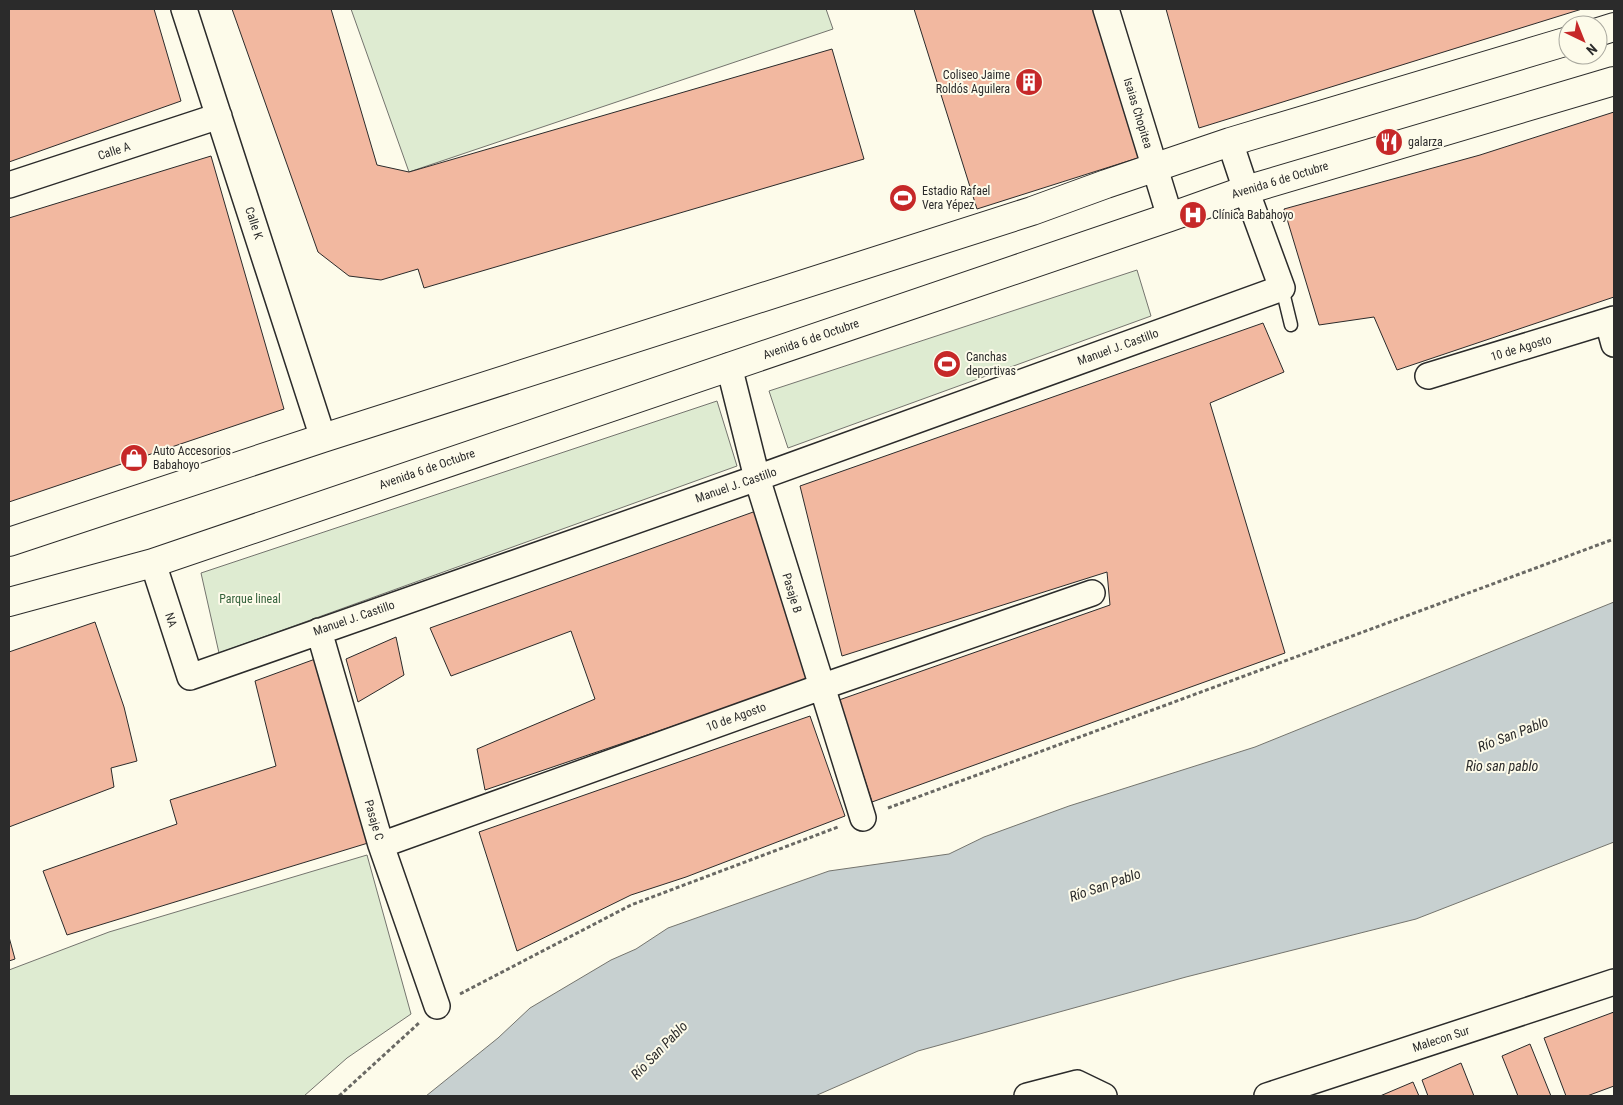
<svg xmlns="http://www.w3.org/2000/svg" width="1623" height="1105" font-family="'Roboto Condensed',sans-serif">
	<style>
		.green { fill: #deebd1; stroke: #74746e }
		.water { fill: #c7d0d0; stroke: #74746e }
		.building { fill: #f2b8a0; stroke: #2b2b2b }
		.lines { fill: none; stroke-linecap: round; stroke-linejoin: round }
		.service-casing { stroke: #2b2b2b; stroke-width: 15 }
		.minor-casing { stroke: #2b2b2b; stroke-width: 28 }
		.primary-casing { stroke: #2b2b2b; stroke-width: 30 }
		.path { stroke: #6a6964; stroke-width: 3; stroke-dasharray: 4 2.5; stroke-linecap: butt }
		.service { stroke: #fdfbea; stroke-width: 12 }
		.minor { stroke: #fdfbea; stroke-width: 25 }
		.primary { stroke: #fdfbea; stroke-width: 28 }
		.labels { text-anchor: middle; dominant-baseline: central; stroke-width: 4; stroke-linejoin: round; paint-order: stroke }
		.poi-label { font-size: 12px; fill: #2b2b2b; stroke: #fdfbea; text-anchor: start }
		.street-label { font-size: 12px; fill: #2b2b2b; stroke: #fdfbea }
		.park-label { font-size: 12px; fill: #34623c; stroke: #fdfbea }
		.water-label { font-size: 14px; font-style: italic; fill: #2b2b2b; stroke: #fdfbea }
	</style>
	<rect width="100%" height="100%" fill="#fdfbea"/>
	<path class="green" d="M351 9H826L833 29 409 172Z
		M1137 270 1151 316 788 448 769 391Z
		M717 401 737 466 219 653 201 573Z
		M367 855 411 1014 347 1058 304 1096H9V970L109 932Z"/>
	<path class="water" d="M1614 602V842L1416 919 1186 977 918 1051 815 1096H426L498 1038 530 1008 611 960 636 949 668 928 829 871 949 854 984 837 1069 806 1255 747Z"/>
	<path class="building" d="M9 9H154L181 101 9 162Z
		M232 9H331L377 165 409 172 832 49 864 159 424 288 418 269 381 280 349 276 318 252Z
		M914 9H1098L1144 156 977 209Z
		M1166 9H1582L1199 128Z
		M1614 112V297L1397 370 1374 317 1319 325 1284 209 1480 155Z
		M211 156 284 409 9 502V218Z
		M1263 323 1284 372 1210 403 1285 653 872 802 839 700 1110 605 1107 572 842 656 800 486Z
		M756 511 809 680 485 790 477 749 595 699 571 631 451 676 430 628Z
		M95 622 124 707 137 761 111 768 114 787 9 827V652Z
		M396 637 404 675 358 702 346 659Z
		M318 658 368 843 67 935 43 871 177 824 170 800 276 766 255 681Z
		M810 716 845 816 686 877 631 895 517 951 479 832Z
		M9 937 15 959 9 961Z
		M1614 1012V1086L1587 1096H1566L1544 1038Z
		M1530 1044 1551 1096H1518L1502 1056Z
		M1461 1063 1474 1096H1428L1422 1080Z
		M1413 1082 1419 1096H1380Z"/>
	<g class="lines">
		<g class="service-casing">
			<path id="service" d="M1282 288 1291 325"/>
		</g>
		<g class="minor-casing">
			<path id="minor" d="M184 9 323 438
				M1106 9 1170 217
				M9 185 219 116
				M1608 322 1614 344
				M729 366 757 478 863 818
				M1428 376 1614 319
				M153 563 190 677 757 478 1282 288 1246 190 1230 142
				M319 631 381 845 437 1006
				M381 845 821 687 1092 593
				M1027 1096 1077 1083 1104 1096
				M1267 1096 1614 982"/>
		</g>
		<g class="primary-casing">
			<path id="primary" d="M1598 32 1614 27
				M9 542 323 438 1032 211 1106 184 1230 142 1568 41
				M9 602 153 563 1170 217 1246 190 1614 81"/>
		</g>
		<path class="path" d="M888 808 1614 539
			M460 994 631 905 838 827
			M339 1096 419 1023"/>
		<use href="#service" class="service"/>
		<use href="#minor" class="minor"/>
		<use href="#primary" class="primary"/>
	</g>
	<defs>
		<g id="building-disc" transform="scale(1.4375)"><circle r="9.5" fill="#c62828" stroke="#fdfbea"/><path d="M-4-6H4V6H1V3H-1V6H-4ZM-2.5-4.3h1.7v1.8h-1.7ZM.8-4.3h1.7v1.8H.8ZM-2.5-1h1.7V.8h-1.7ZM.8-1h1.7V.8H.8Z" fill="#fff"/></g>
		<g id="restaurant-disc" transform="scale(1.4375)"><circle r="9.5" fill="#c62828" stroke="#fdfbea"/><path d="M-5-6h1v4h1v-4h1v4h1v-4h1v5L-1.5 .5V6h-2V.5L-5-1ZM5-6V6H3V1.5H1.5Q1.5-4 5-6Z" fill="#fff"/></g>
		<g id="stadium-disc" transform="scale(1.4375)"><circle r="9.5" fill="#c62828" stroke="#fdfbea"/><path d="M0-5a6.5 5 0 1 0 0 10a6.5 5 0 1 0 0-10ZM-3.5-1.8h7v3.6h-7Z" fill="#fff"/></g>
		<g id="hospital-disc" transform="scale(1.4375)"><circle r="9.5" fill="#c62828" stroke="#fdfbea"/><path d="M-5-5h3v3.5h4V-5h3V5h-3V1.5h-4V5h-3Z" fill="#fff"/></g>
		<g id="shop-disc" transform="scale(1.4375)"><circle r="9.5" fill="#c62828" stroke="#fdfbea"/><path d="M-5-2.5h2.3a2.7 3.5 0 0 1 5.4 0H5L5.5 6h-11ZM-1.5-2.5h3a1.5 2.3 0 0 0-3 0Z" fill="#fff"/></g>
	</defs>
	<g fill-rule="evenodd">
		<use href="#building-disc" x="1029" y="82"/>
		<use href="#restaurant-disc" x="1389" y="142"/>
		<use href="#stadium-disc" x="903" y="198"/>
		<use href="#hospital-disc" x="1193" y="215"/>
		<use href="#stadium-disc" x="947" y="364"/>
		<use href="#shop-disc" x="134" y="458"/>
	</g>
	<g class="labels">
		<g class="poi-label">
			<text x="1010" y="75" text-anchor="end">Coliseo Jaime<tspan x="1010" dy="14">Roldós Aguilera</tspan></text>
			<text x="1408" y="142">galarza</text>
			<text x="922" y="191">Estadio Rafael<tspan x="922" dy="14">Vera Yépez</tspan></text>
			<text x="1212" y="215">Clínica Babahoyo</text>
			<text x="966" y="357">Canchas<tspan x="966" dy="14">deportivas</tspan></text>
			<text x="153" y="451">Auto Accesorios<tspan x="153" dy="14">Babahoyo</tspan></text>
		</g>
		<g class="street-label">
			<text transform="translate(1138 113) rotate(73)">Isaias Chopitea</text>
			<text transform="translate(114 151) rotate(-18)">Calle A</text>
			<text transform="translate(1280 180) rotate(-17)">Avenida 6 de Octubre</text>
			<text transform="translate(254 223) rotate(72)">Calle K</text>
			<text transform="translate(811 339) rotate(-19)">Avenida 6 de Octubre</text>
			<text transform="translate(1118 347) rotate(-20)">Manuel J. Castillo</text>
			<text transform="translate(1521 348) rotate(-17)">10 de Agosto</text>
			<text transform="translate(427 469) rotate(-19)">Avenida 6 de Octubre</text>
			<text transform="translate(736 485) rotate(-19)">Manuel J. Castillo</text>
			<text transform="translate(792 593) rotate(73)">Pasaje B</text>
			<text transform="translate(354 618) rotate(-19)">Manuel J. Castillo</text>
			<text transform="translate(171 620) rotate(72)">NA</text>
			<text transform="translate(736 717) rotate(-20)">10 de Agosto</text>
			<text transform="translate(374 820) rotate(74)">Pasaje C</text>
			<text transform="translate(1441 1039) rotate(-18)">Malecon Sur</text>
		</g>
		<g class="park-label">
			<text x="250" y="599">Parque lineal</text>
		</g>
		<g class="water-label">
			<text transform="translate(1513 734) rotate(-21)">Río San Pablo</text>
			<text x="1502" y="766">Rio san pablo</text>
			<text transform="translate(1105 885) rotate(-19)">Río San Pablo</text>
			<text transform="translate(659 1050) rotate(-46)">Río San Pablo</text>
		</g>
	</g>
	<rect width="1623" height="1105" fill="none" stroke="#2b2b2b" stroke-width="20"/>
	<g transform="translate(1583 40) rotate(137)"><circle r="24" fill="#fdfbea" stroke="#a9a89e"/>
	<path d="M0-4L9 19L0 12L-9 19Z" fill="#c62828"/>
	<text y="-8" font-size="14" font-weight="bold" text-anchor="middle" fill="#2b2b2b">N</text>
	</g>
</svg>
